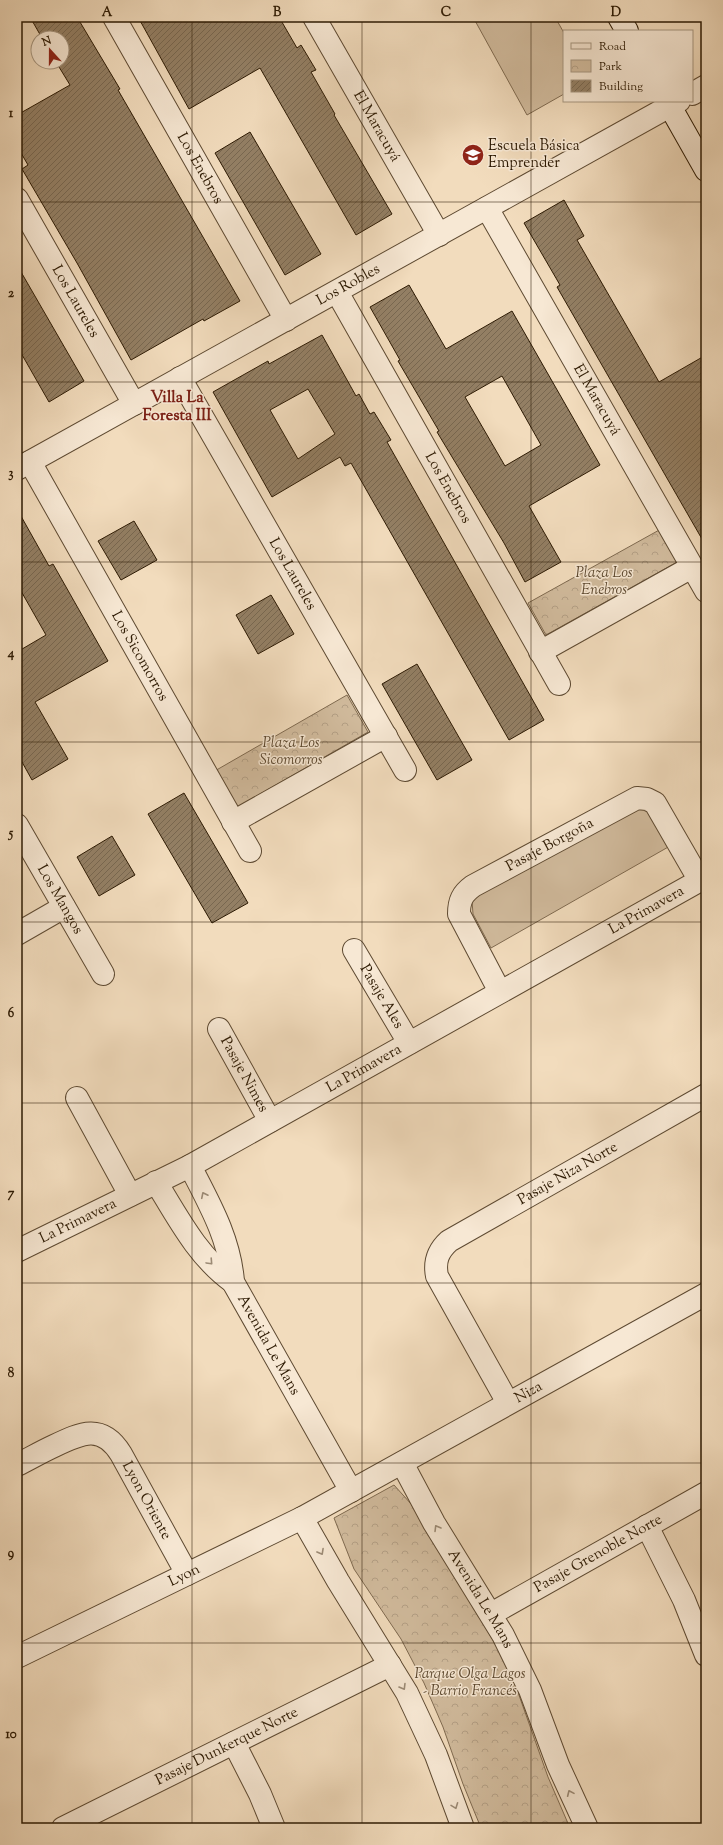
<svg xmlns="http://www.w3.org/2000/svg" width="723" height="1845" font-family="'Sorts Mill Goudy',serif">
	<style>
		.grass { fill: #d1bb9d; stroke: #7f6a50 }
		.park { fill: url(#park-crowns); stroke: #7f6a50 }
		.building { fill: url(#building-hatch); stroke: #2d1a03; fill-rule: evenodd }
		.lines { fill: none; stroke-linecap: round; stroke-linejoin: round }
		.street-casing { stroke: #5e4a32; stroke-width: 24 }
		.secondary-casing { stroke: #2d1a03; stroke-width: 24 }
		.street { stroke: #f7e8d4; stroke-width: 22 }
		.secondary { stroke: #f7e8d4; stroke-width: 22 }
		.oneway { stroke: #9c8b76 }
		.grid { fill: none; stroke: #2d1a03; stroke-width: 1; stroke-opacity: 0.55 }
		.labels { text-anchor: middle; dominant-baseline: central; stroke-width: 3; stroke-linejoin: round; paint-order: stroke }
		.street-label { font-size: 15px; fill: #2d1a03; stroke: #f7e8d4 }
		.poi-label { font-size: 15px; fill: #2d1a03; stroke: #f7e8d4; text-anchor: start }
		.park-label { font-size: 15px; font-style: italic; fill: #5e4a31; stroke: #f7e8d4 }
		.neighbourhood-label { font-size: 16px; font-weight: bold; fill: #7a1f14; stroke: #f7e8d4 }
		.neatline { fill: none; stroke: #2d1a03; stroke-width: 1.5 }
		.grid-label { font-size: 13px; text-anchor: middle; font-weight: bold; fill: #2d1a03 }
	</style>
	<defs>
		<pattern id="park-crowns" width="20" height="18" patternUnits="userSpaceOnUse"><rect width="20" height="18" fill="#d1bb9d"/><path d="M2 6a3 3 0 1 1 6 0M12 15a3 3 0 1 1 6 0" fill="none" stroke="#b4a086"/></pattern>
		<pattern id="building-hatch" width="6" height="6" patternUnits="userSpaceOnUse"><rect width="6" height="6" fill="#937f64"/><path d="M-1 1l2-2M0 6l6-6M5 7l2-2" fill="none" stroke="#786750"/></pattern>
	</defs>
	<rect width="100%" height="100%" fill="#f2dcbd"/>
	<filter id="stains"><feTurbulence type="fractalNoise" baseFrequency=".005" numOctaves="4"/><feColorMatrix values="0 0 0 0 .2 0 0 0 0 .09 0 0 0 0 .02 0 0 0 .5 -.17"/></filter>
	<radialGradient id="worn" r=".72"><stop offset=".6" stop-color="#630" stop-opacity="0"/><stop offset="1" stop-color="#630" stop-opacity=".3"/></radialGradient>
	<path class="grass" d="M473 17H555L564 33V94L527 115Z
		M639 808 646 809 670 846 491 948 473 914 472 901 481 891Z"/>
	<path class="park" d="M661 529 679 561 546 635 528 603Z
		M347 695 368 732 234 809 213 772Z
		M394 1485 412 1505 509 1667 548 1777 570 1828H481L463 1784 443 1727 424 1683 401 1639 354 1569 334 1518Z"/>
	<path class="building" d="M30 17H77L120 89 118 90 240 301 204 321 203 319 131 360 77 263 22 169 28 165 17 146V115L70 85 56 62H62V38H42Z
		M138 17H279L297 48 301 45 316 70 311 72 335 114 334 115 392 214 356 235 260 68 189 109Z
		M250 132 321 254 285 275 215 153Z
		M564 200 584 236 577 240 659 382 706 355V546L557 287 560 285 524 223Z
		M17 265 84 381 49 402 17 346Z
		M409 285 446 349 512 311 600 465 529 506 561 562 525 582 504 543 437 432 439 431 398 361 400 360 370 307ZM502 376 541 445 505 466 465 397Z
		M322 335 356 396 359 394 370 414 374 412 391 440 387 442 544 720 509 740 351 463 345 466 340 457 272 497 213 392 268 361 269 364ZM308 389 335 434 298 459 270 410Z
		M17 509 49 566 53 564 108 661 35 702 68 759 32 780 17 753V652L46 635 17 584Z
		M134 521 157 560 121 580 98 541Z
		M271 595 294 634 258 654 236 615Z
		M417 664 472 760 437 780 382 684Z
		M184 793 248 903 212 923 148 814Z
		M112 836 135 875 99 896 77 857Z"/>
	<g class="lines">
		<g class="street-casing">
			<g id="street">
				<path id="s1" d="M114 17 286 320"/>
				<path id="s2" d="M314 17 439 235"/>
				<path d="M692 94 706 86"/>
				<path id="s3" d="M17 199 134 404"/>
				<path id="s4" d="M487 208 706 591"/>
				<path id="s5" d="M337 292 559 684"/>
				<path id="s6" d="M180 378 405 770"/>
				<path id="s7" d="M30 462 250 851"/>
				<path id="s8" d="M17 469 679 101"/>
				<path d="M540 652 692 567"/>
				<path d="M233 822 386 736"/>
				<path id="s9" d="M17 825 103 974"/>
				<path d="M17 934 64 907"/>
				<path id="s10" d="M354 950 409 1043"/>
				<path id="s11" d="M500 992 459 914C459 901 462 894 473 886L637 798 647 799 655 803 700 881"/>
				<path id="s12" d="M219 1029 270 1121"/>
				<path d="M77 1098 130 1195"/>
				<path id="s13" d="M190 1166C209 1203 230 1239 233 1282L351 1491"/>
				<path d="M156 1182C178 1218 198 1257 233 1282"/>
				<path id="s14" d="M17 1251 190 1166 706 877"/>
				<path id="s15" d="M508 1403 437 1276C434 1261 438 1251 449 1241L706 1095"/>
				<path id="s16" d="M402 1463 434 1523 503 1635 530 1690 558 1765 587 1828"/>
				<path id="s17" d="M17 1465C29 1459 41 1452 54 1446 81 1433 102 1423 121 1454L187 1574"/>
				<path d="M302 1518 338 1581 407 1693 436 1755 463 1828"/>
				<path d="M647 1526 684 1600 706 1655"/>
				<path id="s18" d="M491 1614 706 1493"/>
				<path id="s19" d="M17 1657 302 1518 706 1294"/>
				<path d="M234 1743 260 1794 274 1828"/>
				<path id="s20" d="M63 1828 390 1665"/>
			</g>
		</g>
		<g class="secondary-casing">
			<path id="secondary" d="M619 17 627 31
				M667 101 706 170"/>
		</g>
		<use href="#street" class="street"/>
		<use href="#secondary" class="secondary"/>
	</g>
	<defs><path id="oneway-chevron" d="M-2-3.5L2.5 0L-2 3.5" fill="none" stroke-width="1.6" stroke-linecap="round" stroke-linejoin="round"/></defs>
	<g class="oneway">
		<use href="#oneway-chevron" transform="translate(204 1195) rotate(-116)"/>
		<use href="#oneway-chevron" transform="translate(210 1262) rotate(47)"/>
		<use href="#oneway-chevron" transform="translate(437 1528) rotate(-121)"/>
		<use href="#oneway-chevron" transform="translate(321 1552) rotate(61)"/>
		<use href="#oneway-chevron" transform="translate(403 1687) rotate(59)"/>
		<use href="#oneway-chevron" transform="translate(570 1793) rotate(-114)"/>
		<use href="#oneway-chevron" transform="translate(455 1806) rotate(69)"/>
	</g>
	<path class="grid" d="M192 17V1828M362 17V1828M531 17V1828M17 202H706M17 382H706M17 562H706M17 742H706M17 922H706M17 1103H706M17 1283H706M17 1463H706M17 1643H706"/>
	<defs>
		<g id="school-disc" transform="scale(1.15)"><circle r="9.5" fill="#8f2418" stroke="#f7e8d4"/><path d="M0-5L7-2L0 1L-7-2ZM-4 1L0 2.5L4 1V4Q0 6-4 4Z" fill="#fff"/></g>
	</defs>
	<g fill-rule="evenodd">
		<use href="#school-disc" x="473" y="155"/>
	</g>
	<g class="labels">
		<g class="street-label">
			<text stroke="none"><textPath href="#s2" startOffset="126">El Maracuyá</textPath></text>
			<text stroke="none"><textPath href="#s1" startOffset="174">Los Enebros</textPath></text>
			<text stroke="none"><textPath href="#s8" startOffset="379">Los Robles</textPath></text>
			<text stroke="none"><textPath href="#s3" startOffset="118">Los Laureles</textPath></text>
			<text stroke="none"><textPath href="#s4" startOffset="221">El Maracuyá</textPath></text>
			<text stroke="none"><textPath href="#s5" startOffset="225">Los Enebros</textPath></text>
			<text stroke="none"><textPath href="#s6" startOffset="226">Los Laureles</textPath></text>
			<text stroke="none"><textPath href="#s7" startOffset="223">Los Sicomorros</textPath></text>
			<text stroke="none"><textPath href="#s11" startOffset="208">Pasaje Borgoña</textPath></text>
			<text stroke="none"><textPath href="#s9" startOffset="86">Los Mangos</textPath></text>
			<text stroke="none"><textPath href="#s14" startOffset="716">La Primavera</textPath></text>
			<text stroke="none"><textPath href="#s10" startOffset="54">Pasaje Ales</textPath></text>
			<text stroke="none"><textPath href="#s14" startOffset="392">La Primavera</textPath></text>
			<text stroke="none"><textPath href="#s12" startOffset="52">Pasaje Nimes</textPath></text>
			<text stroke="none"><textPath href="#s15" startOffset="321">Pasaje Niza Norte</textPath></text>
			<text stroke="none"><textPath href="#s14" startOffset="68">La Primavera</textPath></text>
			<text stroke="none"><textPath href="#s13" startOffset="197">Avenida Le Mans</textPath></text>
			<text stroke="none"><textPath href="#s19" startOffset="576">Niza</textPath></text>
			<text stroke="none"><textPath href="#s17" startOffset="172">Lyon Oriente</textPath></text>
			<text stroke="none"><textPath href="#s18" startOffset="123">Pasaje Grenoble Norte</textPath></text>
			<text stroke="none"><textPath href="#s19" startOffset="186">Lyon</textPath></text>
			<text stroke="none"><textPath href="#s16" startOffset="157">Avenida Le Mans</textPath></text>
			<text stroke="none"><textPath href="#s20" startOffset="183">Pasaje Dunkerque Norte</textPath></text>
		</g>
		<g class="poi-label">
			<text x="488" y="146">Escuela Básica<tspan x="488" dy="17">Emprender</tspan></text>
		</g>
		<g class="park-label">
			<text x="604" y="573">Plaza Los<tspan x="604" dy="17">Enebros</tspan></text>
			<text x="291" y="743">Plaza Los<tspan x="291" dy="17">Sicomorros</tspan></text>
			<text x="470" y="1674">Parque Olga Lagos<tspan x="470" dy="17">- Barrio Francés</tspan></text>
		</g>
		<g class="neighbourhood-label">
			<text x="177" y="398">Villa La<tspan x="177" dy="18">Foresta III</tspan></text>
		</g>
	</g>
	<rect width="723" height="1845" fill="none" stroke="#f2dcbd" stroke-width="44"/>
	<rect x="563" y="30" width="130" height="72" fill="#f7e8d4" stroke="#a69680"/>
	<rect x="571" y="43" width="20" height="6" fill="#f7e8d4" stroke="#a69680"/>
	<text x="599" y="50" font-size="12" fill="#2d1a03">Road</text>
	<rect x="571" y="60" width="20" height="12" fill="url(#park-crowns)" stroke="#a69680"/>
	<text x="599" y="70" font-size="12" fill="#2d1a03">Park</text>
	<rect x="571" y="80" width="20" height="12" fill="url(#building-hatch)" stroke="#a69680"/>
	<text x="599" y="90" font-size="12" fill="#2d1a03">Building</text>
	<g transform="translate(50 50) rotate(339)"><circle r="19" fill="#f7e8d4" stroke="#a69680"/>
	<path d="M0-3L7 15L0 10L-7 15Z" fill="#8f2418"/>
	<text y="-6" font-size="11" font-weight="bold" text-anchor="middle" fill="#2d1a03">N</text>
	</g>
	<rect x="22" y="22" width="679" height="1801" class="neatline"/>
	<g class="grid-label">
		<text x="107" y="16">A</text>
		<text x="277" y="16">B</text>
		<text x="446" y="16">C</text>
		<text x="616" y="16">D</text>
		<text x="11" y="117">1</text>
		<text x="11" y="297">2</text>
		<text x="11" y="477">3</text>
		<text x="11" y="657">4</text>
		<text x="11" y="837">5</text>
		<text x="11" y="1017">6</text>
		<text x="11" y="1197">7</text>
		<text x="11" y="1377">8</text>
		<text x="11" y="1557">9</text>
		<text x="11" y="1738">10</text>
	</g>
	<rect width="100%" height="100%" filter="url(#stains)"/>
	<rect width="100%" height="100%" fill="url(#worn)"/>
</svg>
